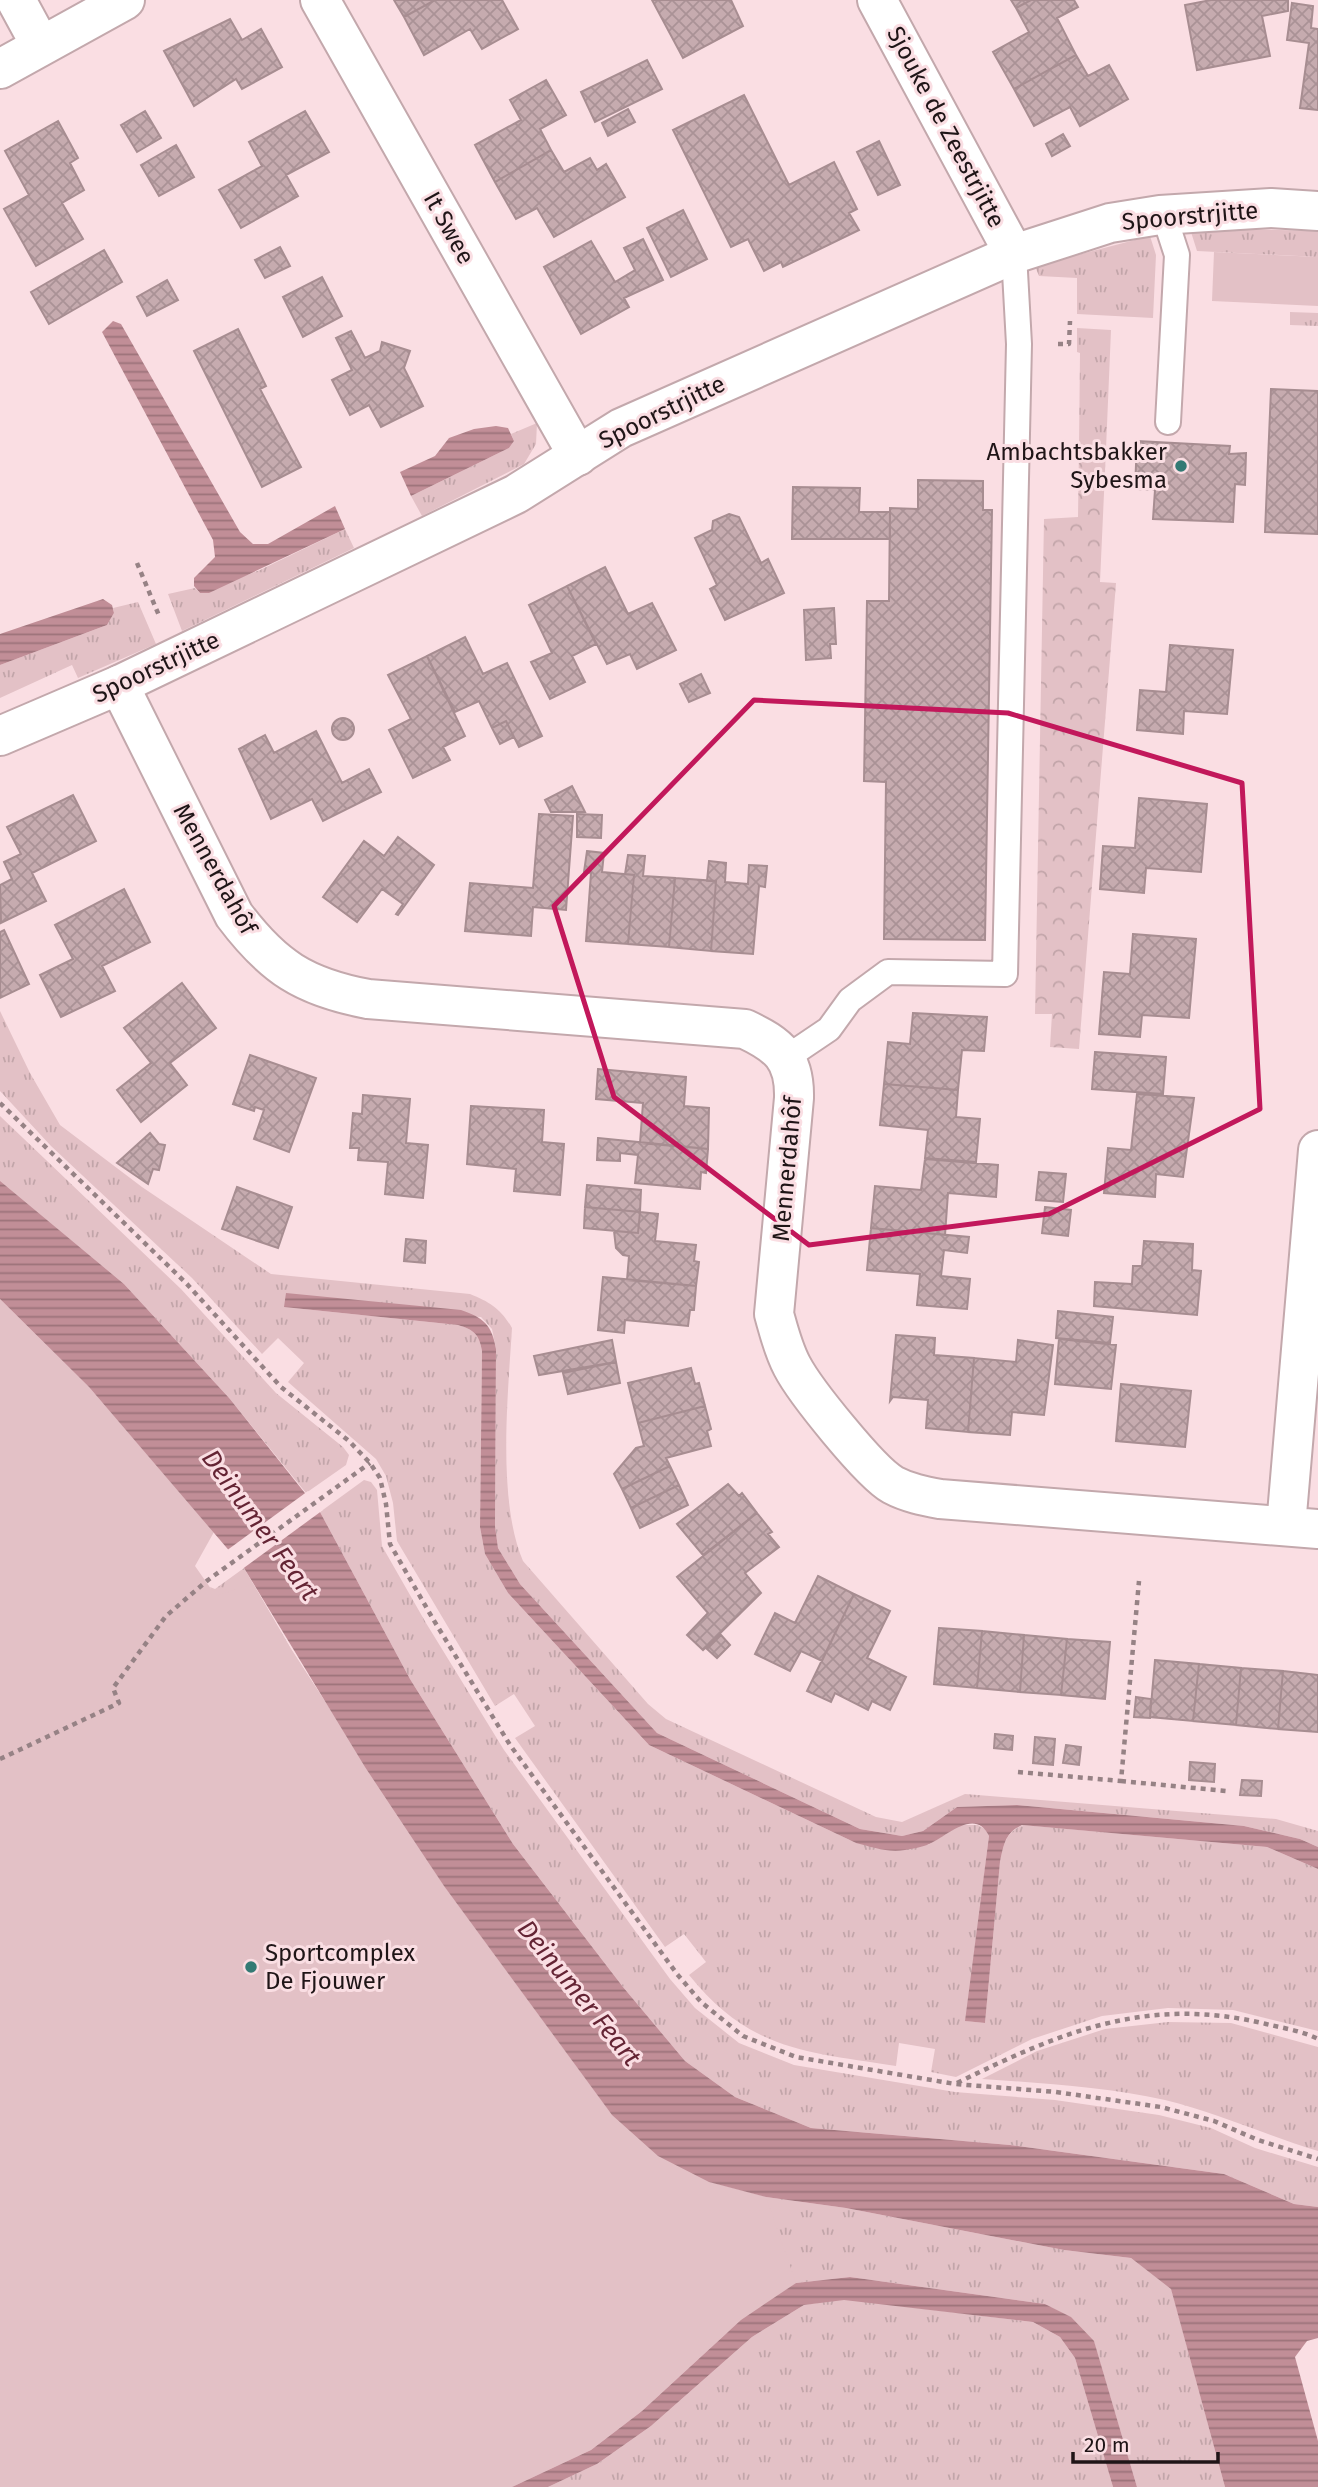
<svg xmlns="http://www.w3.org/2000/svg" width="1318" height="2487" font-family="'Fira Sans',sans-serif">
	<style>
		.grass { fill: url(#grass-tufts) }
		.forest { fill: url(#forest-crowns) }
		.garden { fill: #e3c1c6 }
		.water { fill: url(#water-rules) }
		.pier { fill: #fadee3 }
		.building { fill: url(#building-cross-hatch); stroke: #a78d91; stroke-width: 2 }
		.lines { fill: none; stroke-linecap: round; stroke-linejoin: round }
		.service-casing { stroke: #c3a8ac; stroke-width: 28 }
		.minor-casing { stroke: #c3a8ac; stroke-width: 42 }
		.tertiary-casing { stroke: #c3a8ac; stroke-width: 42 }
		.path { stroke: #968285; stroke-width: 4.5; stroke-dasharray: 5 5; stroke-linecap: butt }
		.service { stroke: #fff; stroke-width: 24 }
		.minor { stroke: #fff; stroke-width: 38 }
		.tertiary { stroke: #fff; stroke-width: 38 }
		.marked { fill: none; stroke: #c2185b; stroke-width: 5; stroke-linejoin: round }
		.poi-dot { fill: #337a74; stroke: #fadee3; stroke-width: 2.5 }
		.labels { text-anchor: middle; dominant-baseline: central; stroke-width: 6; stroke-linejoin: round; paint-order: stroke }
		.street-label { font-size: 24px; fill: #1f1517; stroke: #fadee3 }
		.poi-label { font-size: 24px; fill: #1f1517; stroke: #fadee3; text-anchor: end }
		.water-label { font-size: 26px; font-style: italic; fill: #642434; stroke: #fadee3 }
	</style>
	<defs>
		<pattern id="grass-tufts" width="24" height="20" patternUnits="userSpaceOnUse" patternTransform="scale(1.75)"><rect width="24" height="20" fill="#e3c1c6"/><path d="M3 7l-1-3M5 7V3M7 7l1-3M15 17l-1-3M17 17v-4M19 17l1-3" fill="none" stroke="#c2a5a9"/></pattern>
		<pattern id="forest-crowns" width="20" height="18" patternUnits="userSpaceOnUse" patternTransform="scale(1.75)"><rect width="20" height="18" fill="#e3c1c6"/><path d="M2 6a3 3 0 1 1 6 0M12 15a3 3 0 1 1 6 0" fill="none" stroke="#c2a5a9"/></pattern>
		<pattern id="water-rules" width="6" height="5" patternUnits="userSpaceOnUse" patternTransform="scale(1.75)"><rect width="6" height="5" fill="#c18e97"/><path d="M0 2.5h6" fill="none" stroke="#9c737a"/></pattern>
		<pattern id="building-cross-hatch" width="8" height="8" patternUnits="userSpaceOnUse" patternTransform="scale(1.75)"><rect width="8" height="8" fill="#c6abaf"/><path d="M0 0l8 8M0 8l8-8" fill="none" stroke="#aa9296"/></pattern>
	</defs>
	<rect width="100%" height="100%" fill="#fadee3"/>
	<path class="grass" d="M1240 229 1318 231V257L1197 251 1191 232Z
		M1150 236 1156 255 1153 318 1077 314V278L1039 276 1035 266Z
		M1290 312 1318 313V326L1290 325Z
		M1077 328 1111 330 1106 449 1079 447 1080 353 1077 352Z
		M537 423 536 444 524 464 422 516 411 496 509 448 514 441 511 434Z
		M345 529 354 548 182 631 168 594 195 588 200 593 260 570Z
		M138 602 156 644 78 678 72 665 0 698V665L107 625 114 613 113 608Z
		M0 1011 30 1073 60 1125 142 1187 271 1274 470 1294C490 1302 501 1309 512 1328 508 1395 497 1500 523 1561L648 1704 666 1719 876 1817 902 1822 965 1794 1276 1819 1318 1831V1847L1300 1839 1244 1826 1017 1805 957 1807 923 1831 902 1836 860 1829 657 1733 520 1584 498 1548 495 1526 496 1349 492 1329 481 1317 284 1307 458 1325C474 1330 479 1334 482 1351L480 1527 485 1554 508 1593 649 1745 856 1843 928 1845 960 1825H978L985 1829 989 1836 966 2021 985 2023 1000 1862C1004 1844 1005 1833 1023 1825L1267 1847 1318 1869V2031L1233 2010 1168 2008 1102 2016 1032 2039 956 2077 931 2072 935 2049 899 2043 896 2066C807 2052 750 2051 689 1975L706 1962 684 1934 665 1947 515 1738 535 1726 514 1694 495 1706 397 1541 393 1503 386 1476 376 1459 288 1382 304 1363 278 1338 262 1354 192 1278 51 1146 0 1091Z
		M0 1116 181 1289 276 1393 343 1447 349 1455 346 1465 306 1493 230 1399 124 1284 0 1182Z
		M364 1480 371 1482 377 1490 382 1546 426 1623 504 1750 670 1979 695 2008 739 2043 794 2065 955 2092 1055 2100 1159 2115 1211 2128 1255 2148 1318 2167V2207L1294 2204 1224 2174 1010 2145 811 2128 735 2097 685 2061 623 1987 513 1844 410 1679 320 1512Z
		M244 1568 291 1649 444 1886 612 2115 658 2156 710 2182 766 2197 846 2208 1064 2250 1131 2258 1171 2288 1225 2487H1137L1094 2342 1070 2317 1045 2304 850 2277 796 2283 512 2487 210 1587 215 1589Z
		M1168 2022 1231 2023 1318 2047V2151C1266 2135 1217 2113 1165 2100 1105 2087 1043 2083 982 2079L1037 2051 1105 2029Z
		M844 2299 1033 2322 1060 2337 1075 2358 1113 2487H548L597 2464 651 2426 752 2337 804 2305Z"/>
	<path class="forest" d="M1079 447 1106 449 1100 582 1116 583 1079 1049 1050 1047 1052 1014H1035L1044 519 1078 517Z"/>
	<path class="garden" d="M1214 252 1318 257V306L1212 301Z
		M0 1299 89 1387 214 1532 195 1566 216 1596 253 1584 291 1649 444 1886 612 2115 709 2182 766 2197 796 2283 741 2320 642 2411 591 2450 512 2487H0Z"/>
	<path class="water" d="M113 321 121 324 240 532 253 544H268L335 506 345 529 209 593H200L194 586V578L215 557 213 540 102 332Z
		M496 426 508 428 514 441 509 448 411 496 400 472 435 456 449 438 474 429Z
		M103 599 112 605 114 613 107 625 0 665V634Z
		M0 1181 124 1284 230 1399 320 1512 410 1679 513 1844 623 1987 685 2061 735 2097 811 2128 1010 2145 1224 2174 1294 2204 1318 2207V2338L1307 2341 1295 2357 1318 2441V2487H1225L1171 2289 1131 2258 1064 2250 846 2208 766 2197 709 2182 658 2156 612 2115 444 1886 365 1767 244 1568 89 1387 0 1299Z
		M286 1293 461 1310C484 1318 492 1325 496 1349L495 1526 498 1548 520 1584 657 1733 860 1829 902 1836 923 1831 957 1807 1017 1805 1244 1826 1300 1839 1318 1847V1869L1267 1847 1022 1825C1005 1833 1004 1844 1000 1862L985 2023 965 2021 989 1836C975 1806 945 1838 927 1845 921 1847 912 1849 905 1850 888 1853 872 1847 856 1843L649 1745 508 1593 485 1554 480 1527 482 1351C479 1334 474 1330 458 1325L284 1307Z
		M850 2277 1045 2304 1071 2317 1094 2341 1137 2487H1113L1075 2358 1060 2337 1033 2322 844 2300 804 2305 752 2337 651 2426 597 2464 548 2487H512L591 2450 642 2411 741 2320 796 2283Z"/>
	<path class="pier" d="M308 1491 323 1510 241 1570 226 1551Z"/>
	<path class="building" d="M394 0H435L404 17Z
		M435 0H502L518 29 482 49 470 29 424 55 404 17Z
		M652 0H731L743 26 683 58Z
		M1011 0H1031L1016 8Z
		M1031 0H1074L1078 7 1057 18 1076 55 1014 89 993 52 1029 32 1016 8Z
		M1211 0H1288V11L1262 16 1270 56 1197 70 1185 5Z
		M1292 3 1313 6 1311 28 1318 29V110L1300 108 1309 43 1287 40Z
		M230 19 242 40 261 29 282 67 242 89 236 79 194 106 164 51Z
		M1076 55 1088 76 1109 65 1128 99 1080 126 1070 107 1034 126 1014 89Z
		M647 60 662 89 595 122 581 92Z
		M546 80 566 115 540 129 551 150 495 182 475 145 521 120 510 100Z
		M744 95 789 185 834 162 857 209 849 213 859 230 783 267 781 262 764 271 748 239 731 247 673 130Z
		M628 109 635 122 608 136 602 123Z
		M145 111 161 138 137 152 121 125Z
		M305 111 329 152 286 175 298 196 241 228 219 190 262 166 249 142Z
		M58 121 78 158 70 163 84 190 62 203 83 239 36 266 4 209 29 195 5 151Z
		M1063 134 1070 146 1052 156 1046 144Z
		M879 141 900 185 878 195 857 152Z
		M176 145 194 177 159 196 141 165Z
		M551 150 564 172 590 158 597 170 606 164 625 197 554 237 537 208 516 219 495 182Z
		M683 210 707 259 671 277 647 228Z
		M643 239 663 280 624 298 629 307 581 334 544 267 591 241 615 282 635 270 624 248Z
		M280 247 290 266 265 278 255 260Z
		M104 250 122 282 49 324 31 292Z
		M322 277 342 316 303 337 283 297Z
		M167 280 178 300 147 316 137 297Z
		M238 329 266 386 260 389 301 467 262 487 194 351Z
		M351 331 365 358 380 351 382 342 410 351 404 368 423 406 381 427 369 405 350 415 332 380 352 370 336 338Z
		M1271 389 1318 391V534L1265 532Z
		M1137 441 1230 446 1229 454 1246 453 1245 485 1235 484 1233 522 1153 519 1155 490 1135 489Z
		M918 480 983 481V510H992L985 940 884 939 886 782 864 781 867 601H889L890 508 918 509Z
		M793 487 860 488 859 512H890V539H792Z
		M729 514 739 517 761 563 768 559 784 593 725 620 710 589 717 585 695 538 712 530 713 521Z
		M605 567 628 614 652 603 676 650 637 669 630 654 607 664 567 586Z
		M567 586 596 644 572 656 585 682 550 699 531 662 552 653 529 605Z
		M834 608 836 644H830L831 658 806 660 804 610Z
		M465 637 483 674 507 663 542 736 519 747 506 721 492 728 479 701 455 712 427 656Z
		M1170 645 1233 650 1227 714 1184 711 1183 734 1137 730 1140 690 1166 692Z
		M427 656 465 736 443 747 450 760 413 778 389 730 411 719 388 675Z
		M701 674 710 693 689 702 680 684Z
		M332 729a11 11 0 1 1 22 0a11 11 0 1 1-22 0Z
		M506 721 514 737 500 744 492 728Z
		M316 731 342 783 369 769 381 792 323 821 312 799 271 819 239 749 265 735 274 753Z
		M572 786 585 812H551L545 800Z
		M73 795 96 841 32 873 46 901 1 923 0 885 12 879 4 862 21 854 7 827Z
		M1139 798 1207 804 1201 872 1146 868 1144 893 1100 889 1103 846 1135 848Z
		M539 814 573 816 566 910 533 907 531 936 465 931 470 883 533 888Z
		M577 814 602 815 601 838 577 837Z
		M398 837 434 865 398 915 396 914 403 904 382 889 357 922 323 897 364 841 384 856Z
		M587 851 604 853 602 872 634 875 628 944 586 941 591 873 584 872Z
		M628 855 645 856 643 876 675 878 669 947 628 944 634 875 625 874Z
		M709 861 726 863 725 882 748 884 749 865 767 866 765 887 759 886 753 954 711 951 716 881H707Z
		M675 878 716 881 711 951 669 947Z
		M124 889 150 942 102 966 115 991 61 1017 40 975 73 959 55 925Z
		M4 930 29 984 0 998V932Z
		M1133 934 1196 939 1189 1018 1142 1015 1140 1037 1099 1034 1104 972 1130 974Z
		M182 983 216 1028 170 1063 187 1085 141 1122 117 1090 151 1063 124 1028Z
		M913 1013 987 1017 984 1051 962 1050 958 1090 884 1084 888 1042 910 1044Z
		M1095 1052 1166 1057 1163 1094 1092 1089Z
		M250 1055 316 1078 289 1152 254 1139 264 1110 255 1107 254 1111 233 1104Z
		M598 1069 686 1077 684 1106 709 1108 708 1149 640 1143 643 1103 596 1099Z
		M884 1084 958 1090 956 1117 980 1119 976 1162 925 1158 928 1130 880 1125Z
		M1137 1094 1194 1098 1183 1177 1156 1174 1155 1197 1104 1193 1108 1148 1131 1150Z
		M363 1095 410 1099 406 1143 428 1145 423 1198 385 1194 388 1162 358 1160 359 1148H350L353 1113 362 1114Z
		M471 1106 544 1110 542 1142 564 1144 560 1195 514 1191 516 1169 467 1164Z
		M150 1133 159 1144 165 1145 159 1170 153 1169 148 1184 117 1163Z
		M598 1138 708 1149 706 1173 701 1172 700 1189 635 1183 638 1155 620 1153V1161L597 1160Z
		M925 1159 998 1165 996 1197 948 1193 945 1235 871 1228 875 1186 921 1190Z
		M1039 1172 1066 1174 1063 1202 1036 1200Z
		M587 1185 641 1190 640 1212 585 1207Z
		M237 1187 292 1207 278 1248 222 1229Z
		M585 1207 640 1212 638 1233 584 1228Z
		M1045 1207 1071 1210 1068 1236 1042 1233Z
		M640 1212 658 1214 655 1241 696 1245 694 1261 699 1262 696 1286 627 1280 629 1256 623 1255 616 1248 614 1231 638 1233Z
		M871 1228 969 1237 967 1253 944 1250 941 1276 970 1279 967 1309 917 1305 920 1274 867 1270Z
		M406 1239 426 1241 425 1263 404 1261Z
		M1144 1241 1193 1244 1192 1270 1201 1271 1197 1315 1094 1306 1095 1282 1132 1284 1133 1266H1142Z
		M603 1277 696 1286 694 1310H690L688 1326 625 1320 624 1333 598 1330Z
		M1058 1311 1113 1317 1110 1343 1056 1338Z
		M896 1335 935 1338 934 1355 974 1358 968 1432 926 1428 928 1400 893 1397 890 1401Z
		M1059 1339 1116 1345 1111 1389 1055 1384Z
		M612 1340 616 1362 539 1375 534 1356Z
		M1018 1340 1053 1345 1044 1415 1012 1412 1010 1435 968 1432 974 1358 1016 1362Z
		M616 1362 620 1383 568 1394 563 1373Z
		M691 1368 695 1384 699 1383 705 1406 638 1423 628 1383Z
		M1121 1384 1191 1391 1185 1447 1116 1441Z
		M705 1406 711 1429 707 1431 711 1446 666 1458 670 1466 622 1489 614 1474 636 1448 644 1446 638 1423Z
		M670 1466 679 1485 631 1508 622 1489Z
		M728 1484 739 1496 742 1493 757 1513 703 1555 677 1524Z
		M679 1485 688 1505 640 1528 631 1508Z
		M757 1513 772 1532 768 1534 779 1547 745 1573 761 1593 703 1650 687 1635 708 1613 677 1577Z
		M818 1576 854 1594 822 1661 801 1651 790 1671 755 1654 775 1613 795 1623Z
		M854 1594 890 1611 867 1658 906 1677 890 1710 872 1701 868 1710 835 1693 831 1702 807 1691Z
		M939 1628 982 1631 977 1688 934 1684Z
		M982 1631 1024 1635 1020 1692 977 1688Z
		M721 1635 730 1645 717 1658 707 1649Z
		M1024 1635 1067 1639 1061 1695 1020 1692Z
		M1067 1639 1110 1642 1105 1699 1061 1695Z
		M1155 1660 1199 1664 1193 1721 1150 1717Z
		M1199 1664 1241 1668 1236 1725 1193 1721Z
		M1241 1668 1283 1671 1278 1729 1236 1725Z
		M1283 1671 1318 1675V1732L1278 1729Z
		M1136 1697 1151 1699 1150 1718 1134 1717Z
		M995 1734 1013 1736 1012 1750 994 1748Z
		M1035 1737 1055 1739 1053 1765 1033 1763Z
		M1066 1745 1081 1747 1079 1765 1063 1763Z
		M1190 1762 1215 1764 1214 1782 1189 1780Z
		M1242 1780 1262 1781 1261 1796 1240 1795Z"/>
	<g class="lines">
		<g class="service-casing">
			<path id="service" d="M1164 215 1177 255 1168 422
				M786 1058 829 1029 850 1000 888 972 1005 974 1019 344 1014 254"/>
		</g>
		<g class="minor-casing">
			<path id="minor" d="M16 0 41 46
				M320 0 578 456
				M877 0 1014 254
				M0 69 125 0
				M119 685 234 915C273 967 304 987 368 999L745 1029C779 1045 795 1058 794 1098L774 1314C779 1332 783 1349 792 1366 805 1391 870 1472 893 1485 908 1493 924 1496 940 1499L1318 1529
				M1286 1526 1318 1150"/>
		</g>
		<g class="tertiary-casing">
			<path id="tertiary" d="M0 736 119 685 516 494 621 428 1014 254 1110 223 1160 215 1271 208 1318 211"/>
		</g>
		<path class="path" d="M1058 344H1069L1070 321
			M137 563 160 618
			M0 1103 186 1283 281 1387 349 1441 370 1463 380 1478 386 1504 390 1544 433 1619 510 1745 677 1974 701 2002 743 2036 796 2057 955 2084 1056 2092 1161 2107 1214 2121 1258 2140 1318 2159
			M0 1759 119 1703 113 1688 166 1616 208 1580 370 1463
			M1018 1772 1121 1781 1139 1581
			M1121 1781 1226 1791
			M957 2083C1061 2032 1148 1995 1266 2024 1283 2028 1302 2031 1318 2039"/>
		<use href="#service" class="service"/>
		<use href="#minor" class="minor"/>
		<use href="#tertiary" class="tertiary"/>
	</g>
	<path class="marked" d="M754 700 1008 713 1242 783 1260 1109 1049 1214 809 1245 614 1097 554 906Z"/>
	<g class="poi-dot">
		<circle cx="1181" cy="466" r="7"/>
		<circle cx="251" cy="1967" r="7"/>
	</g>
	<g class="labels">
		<g class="street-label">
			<text transform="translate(946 127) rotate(62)">Sjouke de Zeestrjitte</text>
			<text transform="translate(1190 216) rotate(-5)">Spoorstrjitte</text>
			<text transform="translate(449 228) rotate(61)">It Swee</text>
			<text transform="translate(662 412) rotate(-26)">Spoorstrjitte</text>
			<text transform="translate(156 667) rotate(-25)">Spoorstrjitte</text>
			<text transform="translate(215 869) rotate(61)">Mennerdahôf</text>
			<text transform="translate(787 1169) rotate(-85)">Mennerdahôf</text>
		</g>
		<g class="poi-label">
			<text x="1167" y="452">Ambachtsbakker<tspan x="1167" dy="28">Sybesma</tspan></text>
			<text x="265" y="1953" text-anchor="start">Sportcomplex<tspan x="265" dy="28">De Fjouwer</tspan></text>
		</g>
		<g class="water-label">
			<text transform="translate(260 1525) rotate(54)">Deinumer Feart</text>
			<text transform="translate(579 1993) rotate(51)">Deinumer Feart</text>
		</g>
	</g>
	<path d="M1073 2452v10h145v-10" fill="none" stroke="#1f1517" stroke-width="3.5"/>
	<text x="1084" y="2452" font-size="21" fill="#1f1517" stroke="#fadee3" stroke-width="5" paint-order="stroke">20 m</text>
</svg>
